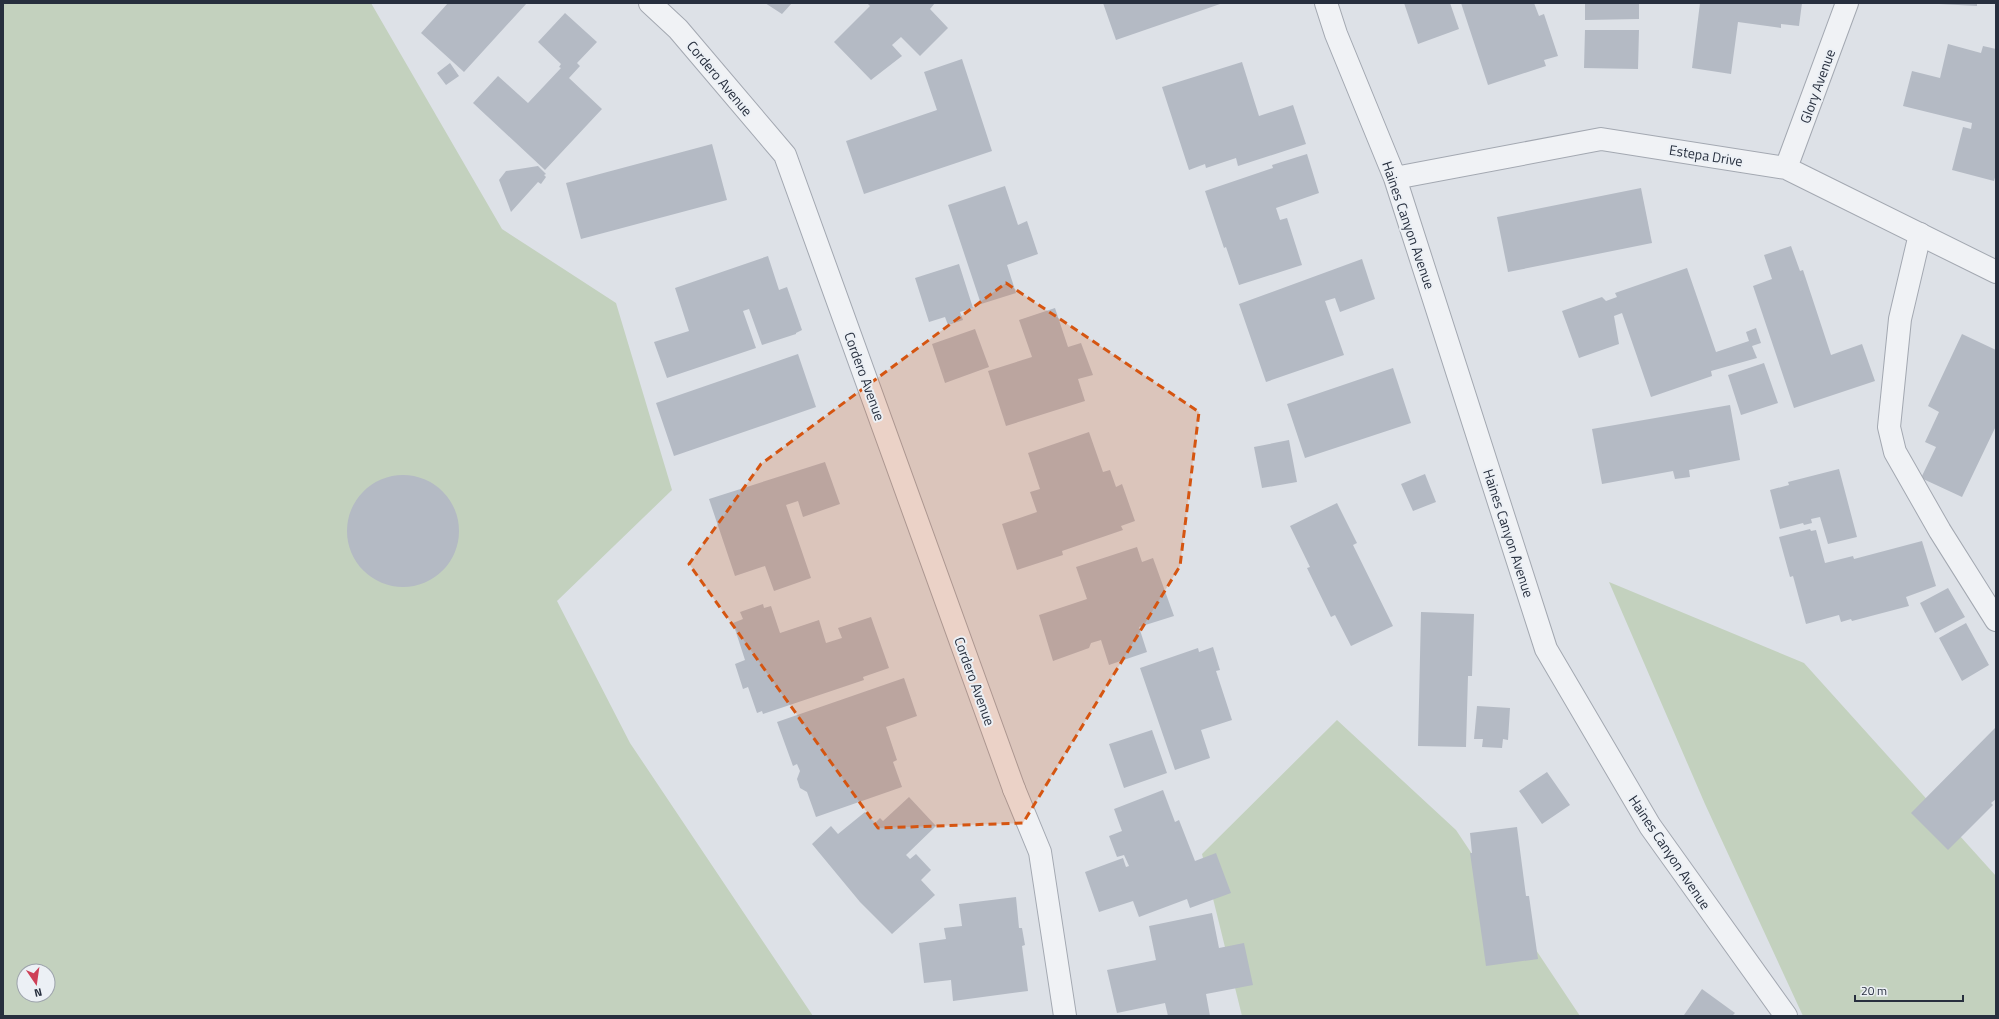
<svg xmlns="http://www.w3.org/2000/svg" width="1999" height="1019" font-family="'Titillium Web',sans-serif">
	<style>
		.green { fill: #c3d1be; fill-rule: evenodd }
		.building { fill: #b4bac4 }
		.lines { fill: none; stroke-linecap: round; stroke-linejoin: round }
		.service-casing { stroke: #a3a8b1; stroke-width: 24 }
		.minor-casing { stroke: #a3a8b1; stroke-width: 24 }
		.service { stroke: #f0f2f5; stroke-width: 22 }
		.minor { stroke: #f0f2f5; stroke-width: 22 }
		.marked { fill: #d55511; fill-opacity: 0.2; stroke: #d55511; stroke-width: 3; stroke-dasharray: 8 5; stroke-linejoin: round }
		.labels { text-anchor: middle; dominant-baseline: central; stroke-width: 4; stroke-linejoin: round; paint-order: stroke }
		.street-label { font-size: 14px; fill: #272f3e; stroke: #ecf0f5 }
	</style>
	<rect width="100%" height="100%" fill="#dde1e7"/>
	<path class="green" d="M3 3H371L502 229 616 303 672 490 557 601 630 743 813 1016H3ZM24 971H48V995H24Z
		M1609 582 1804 663 1996 876V1016H1803L1705 804Z
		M1337 720 1456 830 1580 1016H1242L1202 854Z"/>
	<path class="building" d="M448 3H527L464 72 421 33Z
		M765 3H792L782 14Z
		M867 3H935L930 9 948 28 920 56 901 37 892 45 902 56 871 80 834 42 870 6Z
		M1103 3H1223L1116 40Z
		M1404 3H1450L1459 29 1418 44Z
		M1461 3H1534L1539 16 1544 14 1558 56 1544 60 1546 66 1488 85Z
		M1585 3H1639V19L1585 20Z
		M1700 3H1802L1799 26 1781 24V28L1738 22 1731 74 1692 68Z
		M1939 3H1977V6L1939 4Z
		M565 13 597 42 577 63 580 66 569 78 602 109 545 170 473 103 498 76 528 103 561 68 559 67 561 64 538 42Z
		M1585 30H1639L1638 69 1584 68Z
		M1948 44 1981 53 1983 46 1996 49V174L1994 181 1952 170 1963 127 1971 129 1972 123 1903 106 1912 71 1940 78Z
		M962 59 992 151 864 194 846 141 937 110 924 72Z
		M1242 62 1259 116 1293 105 1306 144 1238 166 1236 158 1206 168 1205 164 1189 170 1162 87Z
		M450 63 459 76 446 85 437 73Z
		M712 144 727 200 581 239 566 183Z
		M1307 154 1319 193 1276 208 1280 220 1287 218 1302 265 1239 285 1226 247 1224 248 1205 191 1273 168 1272 165Z
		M538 166 546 174 544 175 546 177 541 184 538 182 511 212 499 180 506 171Z
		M1005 186 1018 225 1027 221 1038 254 1007 265 1016 293 981 304 948 205Z
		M1641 188 1652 243 1508 272 1497 217Z
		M1791 246 1800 271 1803 270 1831 355 1862 344 1875 381 1794 408 1753 286 1772 279 1764 255Z
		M768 256 779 290 787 287 802 330 796 333V334L762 345 749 309 743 311 756 348 667 378 654 342 689 331 675 288Z
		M1362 259 1375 299 1340 312 1335 298 1325 301 1344 355 1266 382 1239 304Z
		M959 264 973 308 960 312 963 320 948 325 945 317 929 322 915 278Z
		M1687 268 1716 352 1749 341 1746 332 1756 328 1761 343 1752 346 1757 358 1711 371 1712 376 1651 397 1622 313 1614 316 1619 344 1579 358 1562 311 1602 297 1606 301 1617 297 1615 293Z
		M1055 308 1068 347 1081 343 1093 375 1078 379 1085 401 1006 426 988 371 1032 357 1019 320Z
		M975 329 989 367 945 383 932 344Z
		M1962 334 1996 350V426L1962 497 1921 478 1936 447 1925 442 1939 412 1928 406Z
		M798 354 816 407 674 456 656 403Z
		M1764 363 1778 403 1741 415 1728 375Z
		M1393 368 1411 423 1305 458 1287 404Z
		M1730 405 1740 460 1689 470 1690 477 1675 479 1673 471 1602 484 1592 429Z
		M1089 432 1103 472 1110 470 1116 487 1122 484 1135 521 1121 526 1123 530 1062 551 1063 555 1017 570 1002 524 1037 512 1030 492 1040 489 1028 453Z
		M1289 440 1297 482 1262 488 1254 447Z
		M825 462 840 504 803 517 798 501 786 505 811 578 774 591 765 566 735 576 709 499Z
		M1839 469 1857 537 1828 544 1820 517 1811 519 1812 523 1804 525 1803 523 1780 529 1770 490 1789 485 1788 482Z
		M1425 474 1436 502 1413 511 1401 484Z
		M347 531a56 56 0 1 1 112 0a56 56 0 1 1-112 0Z
		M1337 503 1357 543 1353 545 1393 626 1351 646 1335 615 1331 617 1307 568 1310 567 1290 526Z
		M1810 529 1811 531 1816 530 1825 563 1853 556 1854 559 1922 541 1936 586 1906 597 1909 606 1852 621 1851 619 1841 622 1839 615 1806 624 1793 576 1790 577 1779 537Z
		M1137 547 1142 562 1153 558 1174 616 1139 627 1147 652 1109 665 1101 640 1091 643 1089 648 1053 661 1039 615 1087 599 1076 567Z
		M1948 588 1965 617 1935 633 1920 603Z
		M763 604 764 608 771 606 780 633 819 620 826 643 842 638 838 628 871 617 889 668 863 677 864 680 763 714 762 711 757 713 748 687 743 689 735 664 745 660 733 623 743 619 740 612Z
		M1421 612 1474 614 1472 676H1468L1466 747 1418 746Z
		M1966 623 1989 665 1962 681 1939 638Z
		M1213 647 1220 670 1216 671 1232 720 1201 730 1210 758 1175 770 1140 668 1198 648 1199 652Z
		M904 678 917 716 886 727 897 760 893 762 902 787 816 817 807 792 800 788 797 779 800 771 797 764 793 766 777 722Z
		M1477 706 1510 708 1508 740 1503 739 1502 748 1482 747 1483 739H1474Z
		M1996 727V799L1991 803 1993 805 1948 850 1911 813Z
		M1152 730 1167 773 1124 788 1109 744Z
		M1547 772 1570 805 1542 824 1519 791Z
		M1163 790 1175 822 1179 820 1195 861 1216 853 1231 893 1190 908 1187 899 1139 917 1133 901 1099 912 1085 872 1123 858 1126 867 1129 866 1124 855 1117 857 1109 836 1122 831 1114 809Z
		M909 797 936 826 906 855 910 859 916 854 931 870 921 880 935 895 892 934 860 902 812 844 831 826 838 834 865 812 875 823 880 818 883 821Z
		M1517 827 1526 896H1529L1538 959 1486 966 1470 853H1472L1470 833Z
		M1016 897 1019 928H1022L1025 945 1022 946 1028 991 953 1001 951 980 924 983 919 943 946 939 944 928 962 926 959 904Z
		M1212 913 1219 948 1244 943 1253 985 1206 994 1210 1016H1168L1165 1003 1117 1013 1107 970 1156 960 1149 926Z
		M1702 989 1735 1013 1732 1016 1684 1015Z"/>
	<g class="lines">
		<g class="service-casing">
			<path id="service" d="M1920 234 1900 319 1889 427 1895 452 1940 531 1996 620
				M1014 789 1040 852 1065 1016"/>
		</g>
		<g class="minor-casing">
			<path id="minor" d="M650 3 678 29 785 155 1014 789
				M1326 3 1336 34 1395 178 1546 649 1650 826 1786 1016
				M1786 168 1847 3
				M1395 178 1601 139 1786 168 1996 272"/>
		</g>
		<use href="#service" class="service"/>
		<use href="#minor" class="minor"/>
	</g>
	<path class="marked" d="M1006 283 1199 412 1180 566 1023 823 878 828 689 564 761 464Z"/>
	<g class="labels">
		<g class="street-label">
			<text transform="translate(720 78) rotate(50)">Cordero Avenue</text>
			<text transform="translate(1817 86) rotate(-70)">Glory Avenue</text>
			<text transform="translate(1706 155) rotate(9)">Estepa Drive</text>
			<text transform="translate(1409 225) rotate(71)">Haines Canyon Avenue</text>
			<text transform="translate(865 376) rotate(70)">Cordero Avenue</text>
			<text transform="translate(1509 533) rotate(72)">Haines Canyon Avenue</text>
			<text transform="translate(975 681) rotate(70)">Cordero Avenue</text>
			<text transform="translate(1670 852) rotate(56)">Haines Canyon Avenue</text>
		</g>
	</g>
	<rect width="1999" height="1019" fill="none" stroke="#272f3e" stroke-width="8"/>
	<g transform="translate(36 983) rotate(167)"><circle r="19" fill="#ecf0f5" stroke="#9da3ac"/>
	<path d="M0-3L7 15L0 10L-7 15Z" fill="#ce4057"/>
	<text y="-6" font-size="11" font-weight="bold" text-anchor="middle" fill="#272f3e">N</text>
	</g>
	<path d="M1855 995v6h108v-6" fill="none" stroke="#272f3e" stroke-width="2"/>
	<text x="1861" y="995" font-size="12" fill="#272f3e" stroke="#ecf0f5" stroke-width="3" paint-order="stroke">20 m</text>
</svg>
